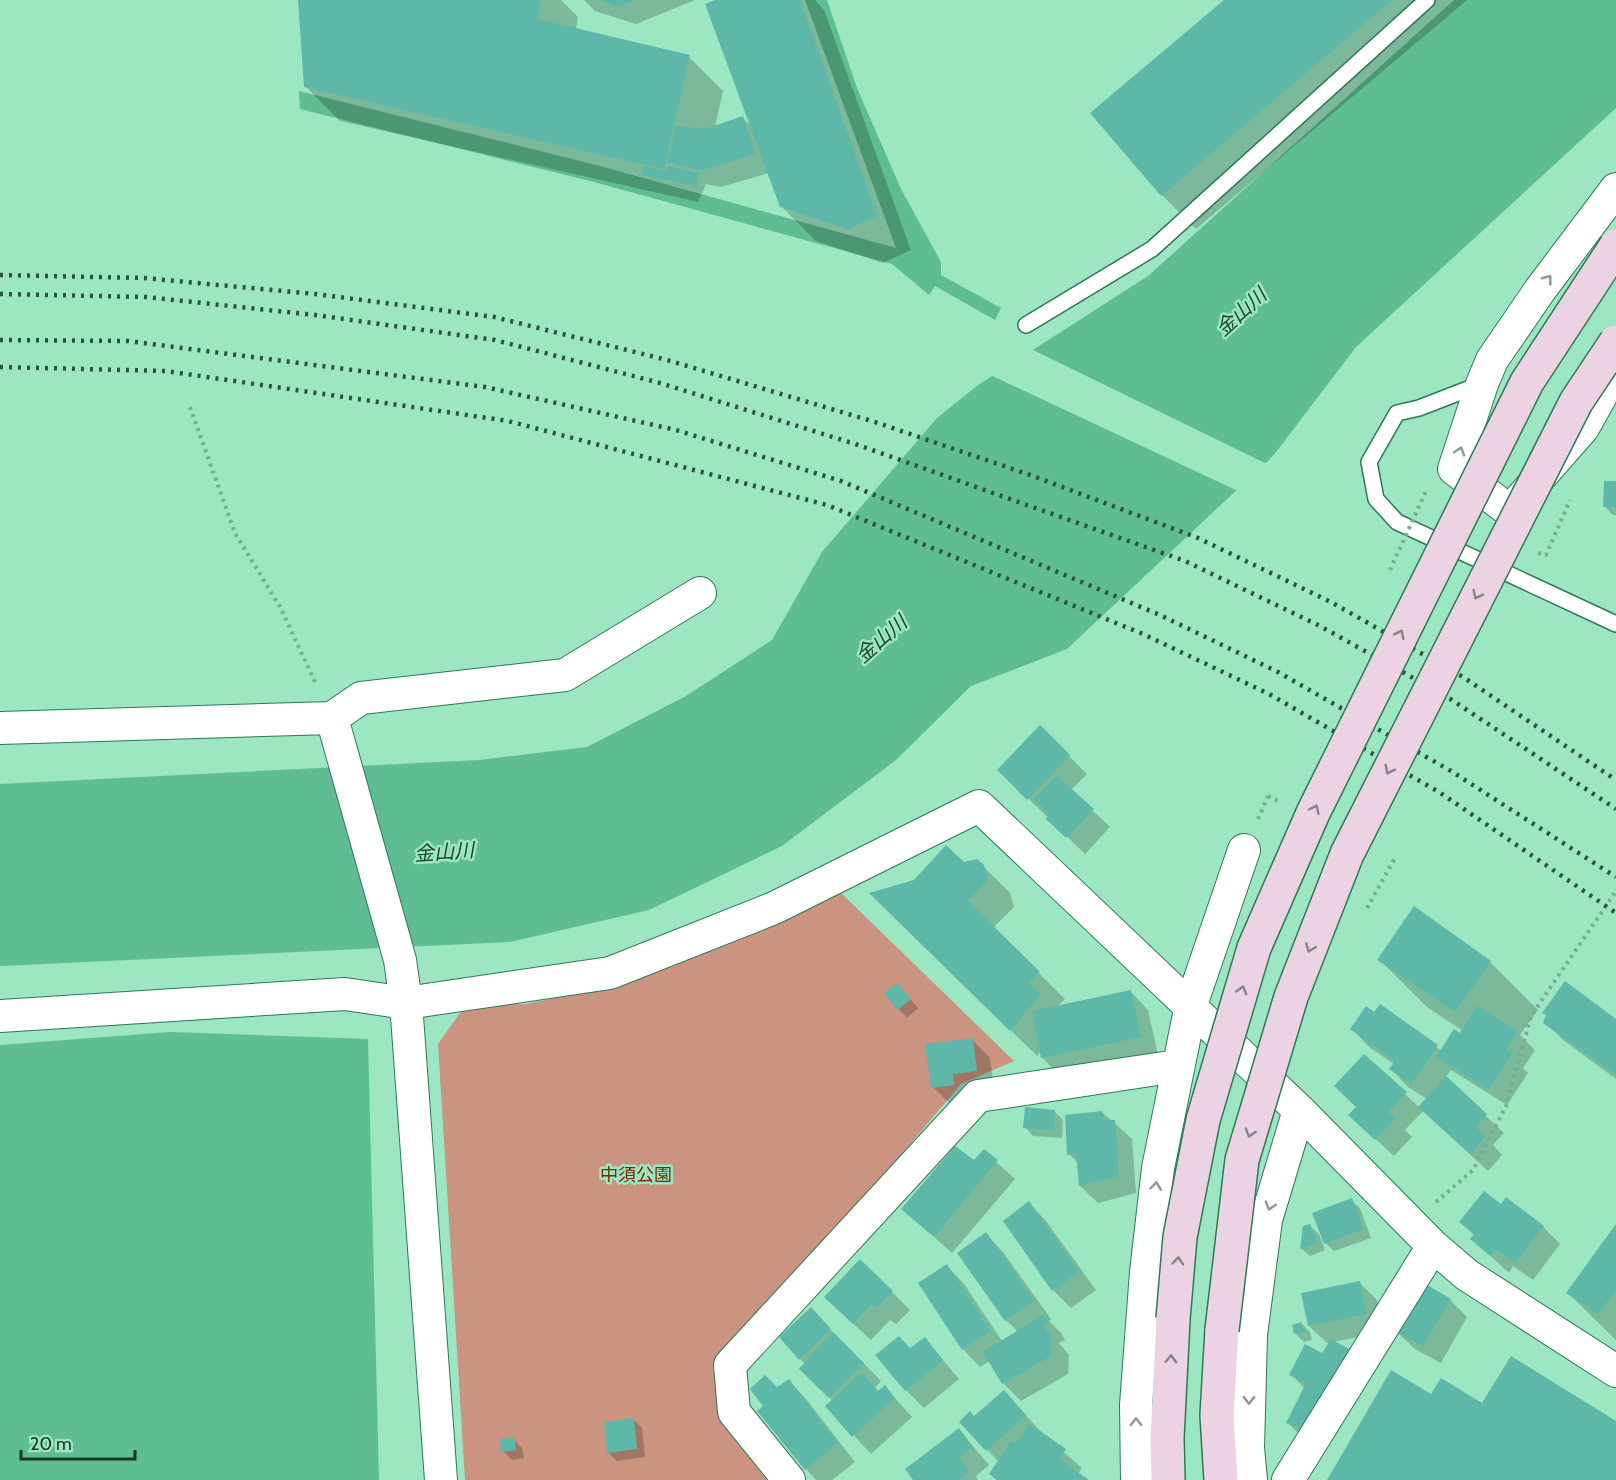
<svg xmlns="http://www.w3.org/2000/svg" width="1616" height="1480" font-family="Cabin,'Noto Sans JP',sans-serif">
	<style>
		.green { fill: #ca9480 }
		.water { fill: #5ebd92 }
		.pier { fill: #9ce6c1 }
		.shadow { fill: #0003 }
		.building { fill: #5eb8aa }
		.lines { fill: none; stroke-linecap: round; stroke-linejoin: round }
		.lane-casing { stroke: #2e7858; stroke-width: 18 }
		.street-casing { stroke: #2e7858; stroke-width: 34 }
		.secondary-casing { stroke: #2e7858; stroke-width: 36 }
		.path { stroke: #73af91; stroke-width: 4; stroke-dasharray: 3 4.5; stroke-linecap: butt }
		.lane { stroke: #fff; stroke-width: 15 }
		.street { stroke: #fff; stroke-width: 32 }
		.secondary { stroke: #ecd3e3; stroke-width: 33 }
		.rail { stroke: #2c5140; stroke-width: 4.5; stroke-dasharray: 3 6; stroke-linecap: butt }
		.secondary-bridge-casing { stroke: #2e7858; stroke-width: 36; stroke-linecap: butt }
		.path-bridge { stroke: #73af91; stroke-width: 4; stroke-dasharray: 3 4.5; stroke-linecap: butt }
		.secondary-bridge { stroke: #ecd3e3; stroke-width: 33 }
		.oneway { stroke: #8c9a94 }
		.oneway2 { stroke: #828486 }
		.labels { text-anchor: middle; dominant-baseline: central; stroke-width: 5; stroke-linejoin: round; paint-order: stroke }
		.park-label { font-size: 18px; fill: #772c07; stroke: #9ce6c1 }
		.water-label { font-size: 20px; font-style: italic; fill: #1a4331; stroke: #9ce6c1 }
	</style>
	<rect width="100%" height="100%" fill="#9ce6c1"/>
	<path class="green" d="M841 893 1014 1061 961 1084 716 1373 718 1410 748 1450 780 1480H465L438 1044 465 1006 526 1004 618 985 733 940Z"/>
	<path class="water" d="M805 0H827L857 88 901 189 941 262V275L1001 308 995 320 935 286 929 295 892 264 598 183 300 109 299 91 600 166 896 248Z
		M1454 0H1616V108L1356 347 1273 456 1067 649 971 686 896 760 782 846 649 910 510 942 0 966V784L479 760 587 747 686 696 772 640 822 552 937 418 978 385 1148 276Z
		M170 1032 368 1039 379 1480H0V1045Z"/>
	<path class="pier" d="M1029 348 1269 465 1240 492 988 374Z"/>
	<path class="shadow" d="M300 0H561L578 17 576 29 689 57 723 91 715 127 743 118 752 127 720 0H815L824 10 911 250 883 263 816 241 781 206 769 173 721 187 706 184 698 202 340 121 306 87Z
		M584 0H695L636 24 595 11Z
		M1226 0H1467L1196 229 1162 195Z
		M1616 483V515H1613L1605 507Z
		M1040 727 1087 774 1071 790 1110 827 1085 854 999 770Z
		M964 864 983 866 1010 893 1014 907 993 928 1065 999 1057 1007 1131 992 1148 1010 1158 1055 1060 1075 1042 1058 1041 1051 1037 1056 898 919Z
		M1379 959 1490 962 1538 1010 1520 1035 1535 1050 1523 1068 1528 1073 1507 1105 1451 1070 1445 1078 1504 1133 1493 1145 1502 1155 1488 1171 1423 1111 1405 1130 1412 1137 1394 1156 1368 1132 1357 1107 1364 1056 1419 1107 1427 1099 1408 1087 1391 1069 1394 1064 1369 1047 1352 1029 1374 1014 1380 1006 1442 1051 1463 1031 1427 1007Z
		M905 993 918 1008 907 1018 886 994Z
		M1616 1021V1079L1563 1040 1545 1022Z
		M973 1040 990 1058 994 1088 951 1105 933 1087Z
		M1054 1111 1063 1120 1062 1138 1033 1136 1025 1127Z
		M1102 1112 1132 1139 1136 1193 1098 1203 1080 1186 1078 1163 1069 1154Z
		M984 1151 1015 1179 952 1253 903 1209 974 1162Z
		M1351 1200 1360 1208 1371 1238 1334 1251 1324 1242Z
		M1029 1203 1046 1221 1096 1290 1071 1308 1053 1290Z
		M1502 1206 1543 1227 1560 1244 1533 1280 1513 1266 1509 1273 1472 1239 1474 1235 1461 1222Z
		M1310 1226 1319 1234 1325 1250 1310 1256 1301 1248Z
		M1616 1226V1340L1568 1293Z
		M986 1234 1003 1252 1051 1319 1049 1321 1061 1333 1065 1340 1059 1343 1069 1355 1068 1374 1021 1401 1004 1384 990 1361 980 1367 963 1349 947 1266 964 1284 1002 1341 1018 1332 1006 1320Z
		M861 1261 910 1310 896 1324 890 1320 871 1340 844 1315Z
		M1359 1282 1377 1300 1383 1332 1333 1342 1305 1440 1287 1422 1305 1389 1291 1374 1323 1355 1330 1343H1327L1309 1326Z
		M1450 1300 1467 1317 1441 1363 1415 1349 1397 1332Z
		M819 1318 881 1381 875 1388 879 1392 885 1387 912 1417 871 1454 827 1406 833 1401 801 1369 805 1364 800 1359Z
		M1301 1323 1310 1332 1312 1340 1304 1342 1296 1334 1294 1326Z
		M925 1339 959 1379 924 1408 906 1390 911 1350Z
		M789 1381 806 1399 855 1462 832 1480H816L806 1469 765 1406 777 1389Z
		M1021 1410 1042 1433 1082 1468 1078 1474 1086 1480H997L990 1474 999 1462 961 1422Z
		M634 1420 642 1428 645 1457 616 1461 608 1452Z
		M959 1430 989 1465 976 1476 978 1480H915Z
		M513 1439 522 1448 524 1458 512 1460 503 1451Z"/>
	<path class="building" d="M298 0H541L537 19 690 55 664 169 304 87Z
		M598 0H634L618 7Z
		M715 0H800L877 216 848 229 780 207 705 4Z
		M1224 0H1392L1161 196 1090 113Z
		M743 116 756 154 702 170 667 163 676 126 705 129Z
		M644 166 666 171 667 166 699 173 696 186 642 175Z
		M1604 481H1616V507H1603Z
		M1040 725 1070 755 1027 800 997 770Z
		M1057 776 1094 809 1066 838 1046 819 1050 814 1034 799Z
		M946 845 964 862 977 859 984 865 988 880 968 901 1040 972 1029 983 1041 994 1010 1031 869 893 914 880Z
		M1414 906 1491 961 1455 1012 1377 960Z
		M1565 981 1616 1019V1075L1543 1023 1546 1015 1542 1013Z
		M897 983 911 999 897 1010 884 993Z
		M1131 990 1141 1037 1041 1058 1032 1011Z
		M1380 1004 1438 1045 1411 1084 1389 1069 1395 1061 1350 1029 1366 1006 1374 1012Z
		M1476 1006 1518 1031 1506 1050 1512 1054 1489 1089 1436 1057 1454 1029 1460 1033Z
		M973 1038 977 1071 953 1074 954 1085 931 1088 925 1044Z
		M1364 1054 1407 1092 1388 1112 1396 1118 1375 1140 1348 1115 1356 1107 1334 1086Z
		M1446 1076 1487 1114 1476 1127 1485 1136 1470 1154 1418 1107Z
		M1025 1107 1055 1110 1054 1130 1023 1128Z
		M1102 1111 1104 1120H1115L1119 1176 1079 1186 1076 1154 1067 1155 1065 1115Z
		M955 1146 974 1160 984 1149 998 1160 934 1237 901 1209Z
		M1484 1191 1501 1204 1506 1197 1544 1226 1515 1263 1495 1249 1490 1256 1470 1239 1474 1234 1459 1222Z
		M1352 1198 1363 1229 1324 1244 1312 1213Z
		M1029 1201 1079 1272 1052 1291 1003 1221Z
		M1310 1224 1318 1242 1300 1249 1303 1226Z
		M1616 1224V1290L1598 1314 1566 1293Z
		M986 1232 1034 1301 1005 1321 957 1253Z
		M860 1259 893 1291 877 1308 872 1304 853 1324 824 1297Z
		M947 1264 991 1331 962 1350 918 1283Z
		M1360 1281 1366 1314 1308 1326 1301 1293Z
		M1424 1283 1451 1299 1423 1346 1396 1332Z
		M811 1307 831 1329 799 1360 779 1337Z
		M1044 1314 1048 1321 1043 1325 1051 1336V1356L1002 1384 983 1352Z
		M1301 1322 1304 1331 1294 1334 1292 1325Z
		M833 1332 864 1363 829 1398 799 1369Z
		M899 1336 910 1348 925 1337 943 1360 905 1391 875 1355Z
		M1331 1339 1351 1350 1305 1431 1286 1423 1306 1383 1289 1375 1305 1344 1322 1353Z
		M1511 1356 1616 1421V1480H1327L1391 1370 1431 1394 1441 1378 1482 1403Z
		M862 1373 878 1391 885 1385 895 1398 852 1437 825 1406Z
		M765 1375 777 1387 789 1379 838 1443 805 1470 757 1411 763 1406 750 1389Z
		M1004 1390 1026 1415 986 1451 959 1422 970 1411 974 1416Z
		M634 1418 637 1449 607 1453 604 1422Z
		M1030 1424 1066 1449 1059 1459 1089 1480H997L989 1474 1011 1441 1015 1444Z
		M959 1428 973 1447 959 1458 969 1472 959 1480H913L905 1469Z
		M514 1437 516 1450 501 1452 500 1439Z"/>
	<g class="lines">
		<g class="lane-casing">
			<path id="lane" d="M1026 325 1152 249 1427 0
				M1481 384 1419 408 1397 413 1369 462 1376 499 1397 522 1616 624"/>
		</g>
		<g class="street-casing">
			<path id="street" d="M1616 189 1540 290 1492 360 1482 384 1454 469 1510 511 1583 428 1616 369
				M332 718 400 960 406 1003 441 1480
				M0 728 332 718 361 698 565 675 700 593
				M0 1016 345 994 406 1003 610 973 774 908 979 806 1299 1110 1433 1246 1467 1275 1616 1371
				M789 1480 734 1412 730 1365 978 1096 1177 1066
				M1137 1480 1136 1405 1146 1272 1158 1168 1191 1005 1244 850
				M1251 1480 1248 1448 1251 1335 1266 1220 1299 1110
				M1288 1480 1433 1246"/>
		</g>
		<g class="secondary-casing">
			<path id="secondary" d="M1168 1480 1167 1438 1173 1319
				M1221 1480 1217 1415 1222 1330"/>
		</g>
		<path class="path" d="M190 407 235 533 280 607 316 684
			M1538 553 1546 555 1570 500
			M1258 819 1268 796
			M1367 908 1396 856
			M1436 1202 1473 1170 1506 1106 1531 1016 1616 891"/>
		<use href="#lane" class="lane"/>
		<use href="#street" class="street"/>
		<use href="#secondary" class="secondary"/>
		<path class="rail" d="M0 275 144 278 315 294 494 317 667 360 875 422 1033 476 1198 538 1331 602 1463 677 1616 780
			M0 294 146 297 315 315 495 340 660 383 855 444 1185 561 1320 626 1449 698 1616 809
			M0 340 128 341 485 387 676 430 841 481 1160 615 1278 672 1451 771 1616 877
			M0 367 166 371 508 421 827 505 1143 634 1269 694 1439 792 1616 913"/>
		<g class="secondary-bridge-casing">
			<path id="secondary-bridge" d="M1173 1319 1180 1237 1203 1120 1254 948 1313 813 1527 382 1616 246
				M1222 1330 1242 1160 1291 997 1347 854 1576 402 1616 342"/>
		</g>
		<path class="path-bridge" d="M1390 570 1427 489
			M1268 796 1278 801"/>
		<use href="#secondary-bridge" class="secondary-bridge"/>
	</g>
	<defs><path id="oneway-chevron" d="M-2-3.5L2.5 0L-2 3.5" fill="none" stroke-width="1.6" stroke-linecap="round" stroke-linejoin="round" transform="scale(1.5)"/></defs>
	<g class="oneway">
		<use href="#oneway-chevron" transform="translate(1548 279) rotate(-53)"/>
		<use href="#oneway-chevron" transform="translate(1460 451) rotate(-72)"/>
		<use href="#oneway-chevron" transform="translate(1156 1186) rotate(-83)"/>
		<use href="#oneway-chevron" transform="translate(1270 1206) rotate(107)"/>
		<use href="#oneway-chevron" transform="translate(1249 1400) rotate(91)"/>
		<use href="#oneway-chevron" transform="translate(1136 1422) rotate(-91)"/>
	</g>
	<g class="oneway2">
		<use href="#oneway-chevron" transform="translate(1477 595) rotate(117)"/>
		<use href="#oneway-chevron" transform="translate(1400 634) rotate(-64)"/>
		<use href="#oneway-chevron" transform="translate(1389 770) rotate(117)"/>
		<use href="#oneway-chevron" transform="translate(1315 809) rotate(-65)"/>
		<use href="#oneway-chevron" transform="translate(1310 948) rotate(111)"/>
		<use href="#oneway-chevron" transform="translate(1242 990) rotate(-74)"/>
		<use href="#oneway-chevron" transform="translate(1250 1133) rotate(107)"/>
		<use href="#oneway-chevron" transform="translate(1178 1261) rotate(-85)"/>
		<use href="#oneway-chevron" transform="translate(1171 1359) rotate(-87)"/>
	</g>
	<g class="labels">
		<g class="park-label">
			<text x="636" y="1175">中須公園</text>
		</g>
		<g class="water-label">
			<text transform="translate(1241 312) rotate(-42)">金山川</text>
			<text transform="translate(881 639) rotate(-41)">金山川</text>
			<text transform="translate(444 852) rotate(-4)">金山川</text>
		</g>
	</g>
	<path d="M21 1450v9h114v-9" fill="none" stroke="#183628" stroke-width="3"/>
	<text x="30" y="1450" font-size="18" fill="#183628" stroke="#9ce6c1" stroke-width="4.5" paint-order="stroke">20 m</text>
</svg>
